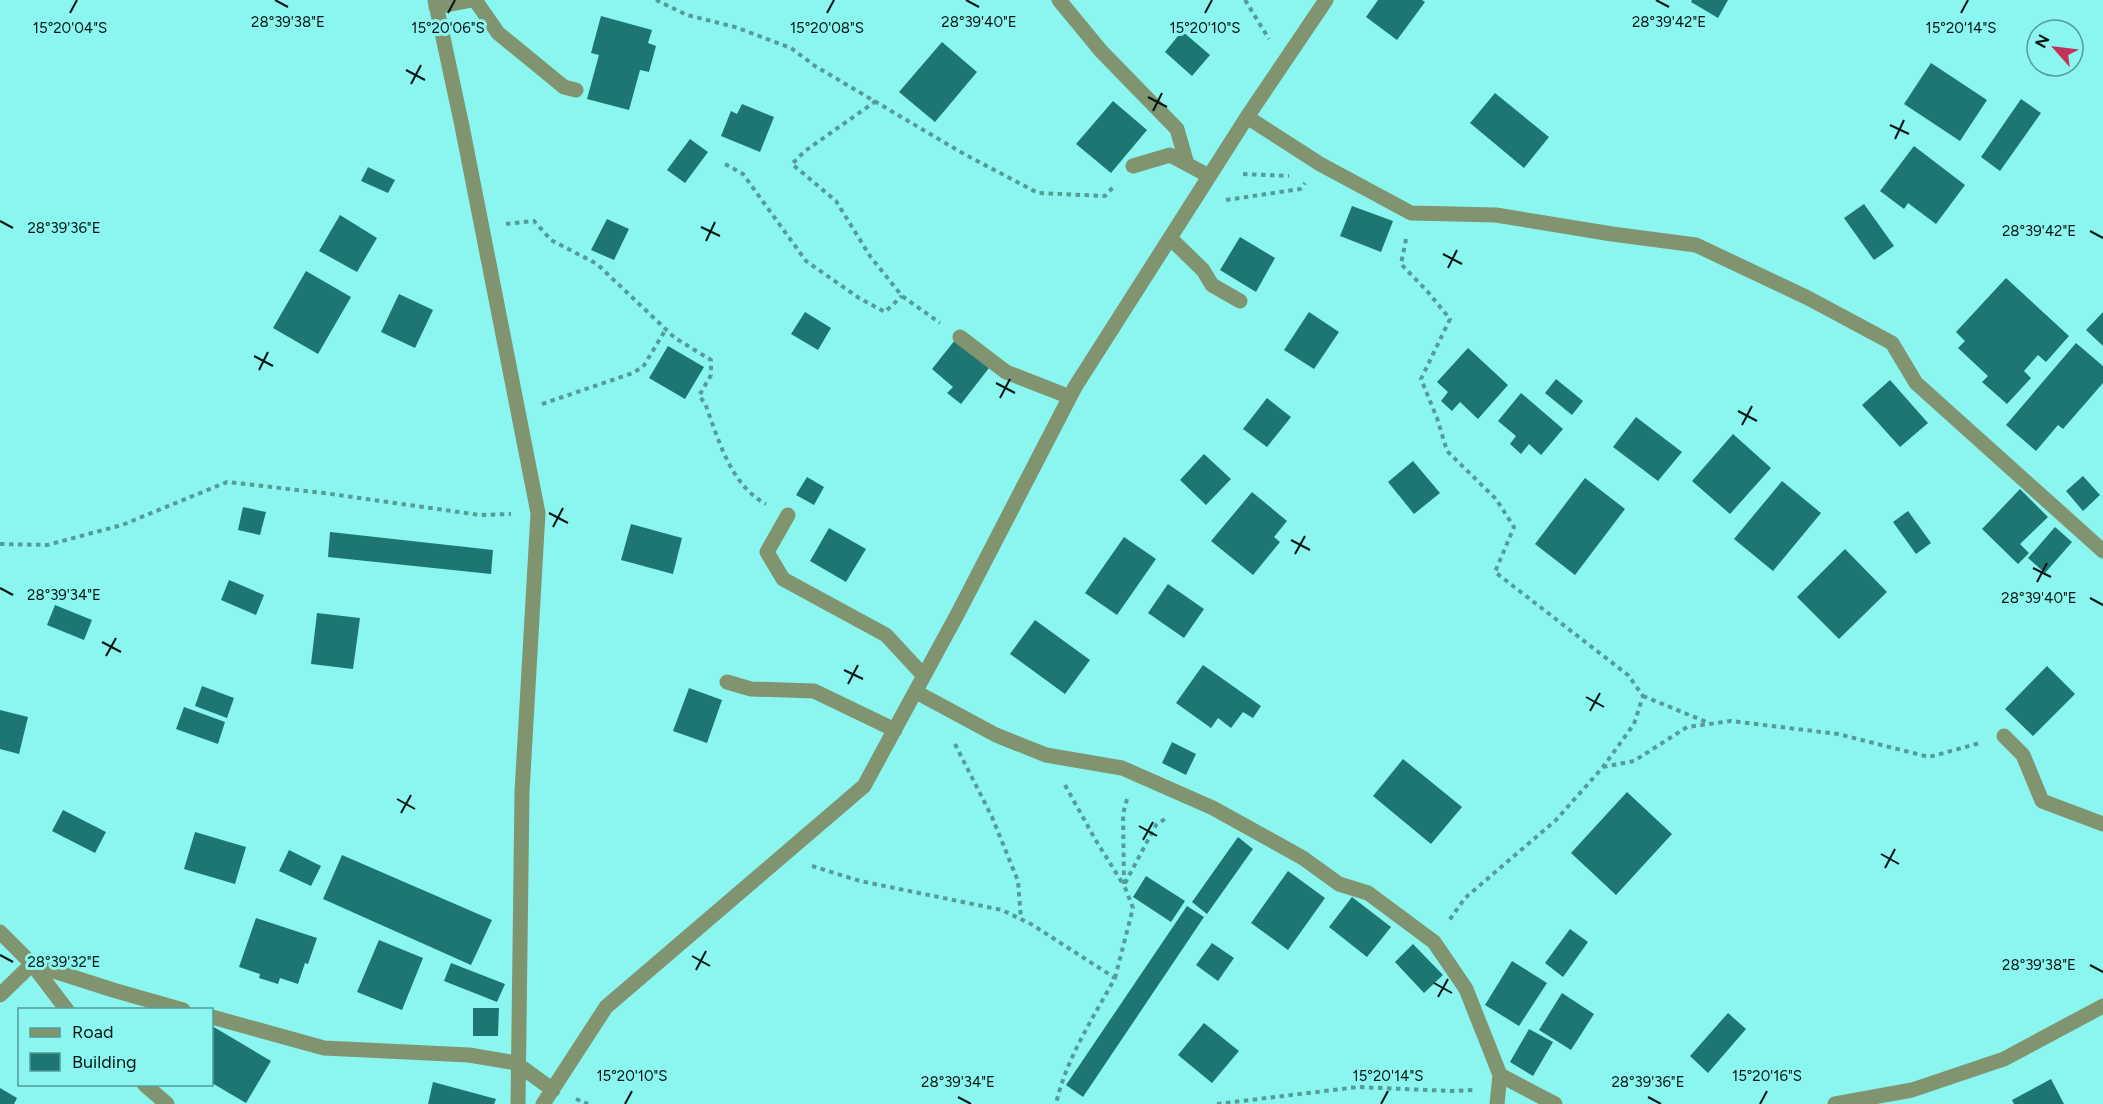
<svg xmlns="http://www.w3.org/2000/svg" width="2103" height="1104" font-family="Figtree,sans-serif">
	<style>
		.building { fill: #1d7672 }
		.lines { fill: none; stroke-linecap: round; stroke-linejoin: round }
		.path { stroke: #549c98; stroke-width: 4; stroke-dasharray: 4.5 4.5; stroke-linecap: butt }
		.minor { stroke: #819470; stroke-width: 15 }
		.ticks { fill: none; stroke: #001514; stroke-width: 2 }
		.ticks-label { font-size: 15px; text-anchor: middle; fill: #001514; stroke: #8bf6ef; stroke-width: 6; stroke-linejoin: round; paint-order: stroke }
	</style>
	<rect width="100%" height="100%" fill="#8bf6ef"/>
	<path class="building" d="M1378 0H1422L1425 2 1397 40 1366 17Z
		M1692 0H1728L1718 18 1691 2Z
		M601 16 652 30 648 43 656 46 649 72 640 70 629 110 587 99 599 55 591 53Z
		M1182 31 1210 55 1192 76 1165 52Z
		M942 42 977 72 935 122 899 92Z
		M1931 63 1987 100 1960 141 1904 104Z
		M1495 93 1549 137 1524 168 1470 123Z
		M2021 99 2041 113 2000 171 1981 157Z
		M1113 101 1147 130 1111 173 1076 144Z
		M742 104 774 117 760 152 721 136 731 111 737 114Z
		M690 139 708 152 685 183 667 170Z
		M1914 146 1965 185 1936 224 1908 203 1904 209 1880 191Z
		M368 167 395 180 388 193 361 181Z
		M1864 204 1894 246 1874 260 1844 218Z
		M1352 206 1393 221 1381 252 1340 236Z
		M340 215 377 238 357 272 319 251Z
		M607 219 629 229 614 260 591 250Z
		M1240 237 1275 258 1256 292 1220 270Z
		M306 271 351 297 318 354 273 328Z
		M2006 278 2069 336 2046 362 2038 355 2024 371 2031 378 2007 404 1982 382 1988 376 1958 348 1965 341 1956 332Z
		M399 294 433 310 415 348 381 332Z
		M805 312 831 328 818 350 791 334Z
		M1309 312 1339 332 1314 369 1284 350Z
		M2103 312V346L2086 330Z
		M955 340 989 368 961 404 947 393 953 387 932 369Z
		M2076 343 2103 366V383L2063 429 2058 425 2036 451 2006 425Z
		M668 346 704 367 685 399 649 378Z
		M1468 348 1508 385 1478 419 1460 402 1452 411 1441 401 1448 392 1437 382Z
		M1556 379 1583 401 1572 415 1545 393Z
		M1890 380 1928 423 1900 447 1862 405Z
		M1521 393 1563 429 1541 455 1529 444 1521 454 1510 444 1516 436 1498 421Z
		M1267 398 1291 417 1267 447 1243 429Z
		M1636 417 1682 452 1658 481 1613 447Z
		M1733 434 1771 468 1730 514 1692 481Z
		M1204 454 1231 479 1206 505 1180 480Z
		M1413 461 1440 493 1414 514 1388 482Z
		M2083 476 2100 495 2083 511 2066 491Z
		M807 477 824 487 814 505 796 495Z
		M1585 478 1625 509 1575 575 1535 544Z
		M1782 481 1821 513 1773 571 1734 539Z
		M2020 489 2048 517 2020 544 2029 553 2018 564 1982 529Z
		M1252 492 1287 521 1274 537 1280 542 1253 575 1211 541Z
		M243 507 266 512 260 535 238 530Z
		M1908 511 1931 543 1916 554 1893 522Z
		M631 524 682 538 673 574 621 560Z
		M2055 527 2072 542 2045 573 2028 558Z
		M829 528 866 549 846 582 810 561Z
		M330 532 493 550 491 574 328 557Z
		M1124 537 1156 559 1117 615 1085 593Z
		M1845 549 1887 592 1839 639 1797 597Z
		M229 580 264 595 256 615 221 600Z
		M1168 584 1204 609 1184 638 1148 613Z
		M55 605 92 620 84 640 47 625Z
		M317 613 360 618 353 669 311 664Z
		M1035 620 1090 660 1065 694 1010 654Z
		M1203 665 1261 706 1253 718 1243 712 1231 728 1218 718 1211 728 1176 703Z
		M2047 666 2075 694 2033 736 2005 709Z
		M202 686 234 698 227 718 195 706Z
		M689 688 722 700 707 743 673 731Z
		M184 707 225 722 218 744 176 729Z
		M0 710 28 717 19 754 0 749Z
		M1172 742 1196 754 1186 775 1162 763Z
		M1403 759 1462 807 1431 844 1373 796Z
		M1627 792 1672 834 1616 895 1571 853Z
		M63 810 106 832 95 853 52 831Z
		M195 832 246 847 235 884 184 869Z
		M1238 837 1253 849 1207 914 1192 902Z
		M289 850 321 866 311 886 279 871Z
		M342 855 492 920 471 965 323 899Z
		M1288 871 1325 898 1288 950 1251 923Z
		M1146 876 1185 901 1171 922 1133 897Z
		M1352 897 1391 927 1367 957 1329 927Z
		M1187 906 1204 917 1083 1097 1066 1085Z
		M256 918 317 938 308 964 305 963 298 984 280 978 278 984 259 978 260 974 239 967Z
		M1570 929 1588 942 1563 977 1545 963Z
		M379 940 423 958 402 1010 357 992Z
		M1212 943 1234 958 1218 981 1196 965Z
		M1413 944 1443 975 1424 993 1395 962Z
		M1512 961 1547 983 1519 1026 1485 1005Z
		M451 963 505 984 497 1002 444 981Z
		M1562 993 1594 1014 1571 1050 1539 1030Z
		M473 1008H499L498 1036H473Z
		M1728 1013 1746 1029 1708 1073 1690 1056Z
		M1204 1023 1239 1051 1212 1083 1178 1055Z
		M212 1026 271 1061 246 1103 212 1083Z
		M1529 1029 1553 1042 1533 1076 1510 1062Z
		M2051 1079 2064 1104H2014L2012 1100Z
		M433 1082 496 1099 494 1104H428Z
		M0 1088 17 1098 14 1104H0Z"/>
	<g class="lines">
		<path class="path" d="M656 0 687 15 735 27 791 48 815 66 964 154 1038 193 1105 196 1115 185
			M1245 0 1269 39
			M876 101 805 151 792 164 836 201 870 256 902 296 940 323
			M725 164 743 174 806 261 859 298 885 312 902 296
			M1243 174 1289 176
			M1226 200 1300 189 1305 183
			M506 224 534 221 551 240 597 264 675 338 711 360V375L699 396 705 403C718 438 730 485 766 504
			M1406 239 1401 264 1428 292 1450 319 1421 379 1437 418 1447 451 1496 499 1514 527 1495 572 1628 675 1643 696 1634 724 1603 767 1556 820 1465 898 1448 922
			M542 404 630 374 643 367 666 329
			M0 544 47 545 122 525 227 482 324 493 480 515 511 514
			M1643 696 1709 723
			M955 744 992 817 1018 881 1021 919
			M1603 767 1634 761 1687 727 1731 721 1838 734 1929 757 1980 743
			M1065 785 1095 839 1123 884
			M812 866 860 881 1002 910 1031 924 1115 978C1093 1018 1066 1059 1056 1104
			M1124 884 1123 814 1127 799
			M1115 978 1133 908 1124 885 1156 825 1168 817
			M576 1099 588 1104
			M1217 1104 1358 1087 1451 1091 1474 1090"/>
		<path class="minor" d="M435 0 462 126 538 513 522 792 518 1104
			M475 0 498 33 564 87 576 90
			M1059 0 1101 51 1177 129 1187 164
			M436 7 472 0
			M1247 117 1320 164 1411 213 1496 215 1612 234 1696 245 1808 298 1892 343 1916 383 2103 551
			M1133 166 1170 155 1209 176
			M1170 238 1203 270 1212 285 1240 301
			M960 337 1006 372 1070 397
			M788 515 767 552 783 579 886 635 924 676
			M727 682 751 689 814 691 895 730
			M916 692 996 735 1046 755 1122 768 1213 808 1303 858 1339 884 1368 893 1434 942 1466 989 1500 1075 1497 1104
			M2004 736 2023 755 2042 801 2103 824
			M0 932 32 964 67 1010
			M0 995 32 964 113 990 183 1010
			M212 1017 324 1048 469 1055 516 1063 553 1090
			M1500 1075 1555 1104
			M144 1084 167 1104
			M543 1104 606 1007 864 786 958 613 1075 387 1247 117 1326 0
			M1835 1104 1912 1090 2004 1059 2103 1006"/>
	</g>
	<path class="ticks" d="M275 0 288 7M966 0 979 7M1656 0 1669 7M70 13 77 0M448 13 455 0M827 13 834 0M1205 13 1212 0M1961 13 1968 0M406 70 425 80M411 84 421 65M1148 97 1167 107M1153 111 1162 93M1890 125 1909 134M1895 139 1904 120M0 221 13 228M701 227 720 236M2090 231 2103 238M706 241 715 222M1443 254 1462 264M1448 268 1457 250M254 356 273 366M259 370 268 352M996 383 1015 393M1000 398 1010 379M1738 411 1757 421M1742 425 1752 406M549 513 568 523M553 527 563 508M1291 540 1310 550M1295 554 1305 536M2033 568 2051 577M2037 582 2047 563M0 588 13 595M2090 598 2103 605M102 642 121 652M106 656 116 638M844 670 863 679M848 684 858 665M1586 697 1604 707M1590 711 1600 693M397 799 415 809M401 813 411 795M1139 826 1157 836M1143 840 1153 822M1881 854 1899 864M1885 868 1895 849M0 955 13 962M692 956 710 966M2090 965 2103 972M696 970 706 951M1434 983 1452 993M1438 997 1448 979M958 1097 971 1104M1648 1097 1661 1104M625 1104 632 1091M1381 1104 1388 1091M1760 1104 1767 1091"/>
	<g class="ticks-label">
		<text x="288" y="27">28°39'38"E</text>
		<text x="979" y="27">28°39'40"E</text>
		<text x="1669" y="27">28°39'42"E</text>
		<text x="70" y="33">15°20'04"S</text>
		<text x="448" y="33">15°20'06"S</text>
		<text x="827" y="33">15°20'08"S</text>
		<text x="1205" y="33">15°20'10"S</text>
		<text x="1961" y="33">15°20'14"S</text>
		<text x="64" y="233">28°39'36"E</text>
		<text x="2039" y="236">28°39'42"E</text>
		<text x="64" y="600">28°39'34"E</text>
		<text x="2039" y="603">28°39'40"E</text>
		<text x="64" y="967">28°39'32"E</text>
		<text x="2039" y="970">28°39'38"E</text>
		<text x="632" y="1081">15°20'10"S</text>
		<text x="1388" y="1081">15°20'14"S</text>
		<text x="1767" y="1081">15°20'16"S</text>
		<text x="958" y="1087">28°39'34"E</text>
		<text x="1648" y="1087">28°39'36"E</text>
	</g>
	<rect x="18" y="1008" width="195" height="78" fill="#8bf6ef" stroke="#539c97" stroke-width="1.5"/>
	<rect x="30" y="1028" width="30" height="9" fill="#819470" stroke="#539c97" stroke-width="1.5"/>
	<text x="72" y="1038" font-size="18" fill="#001514">Road</text>
	<rect x="30" y="1053" width="30" height="18" fill="#1d7672" stroke="#539c97" stroke-width="1.5"/>
	<text x="72" y="1068" font-size="18" fill="#001514">Building</text>
	<g transform="translate(2055 48) rotate(298)"><circle r="28" fill="#8bf6ef" stroke="#539c97" stroke-width="1.5"/>
	<path d="M0-4.5L10 22L0 15L-10 22Z" fill="#c33358"/>
	<text y="-9" font-size="16" font-weight="bold" text-anchor="middle" fill="#001514">N</text>
	</g>
</svg>
